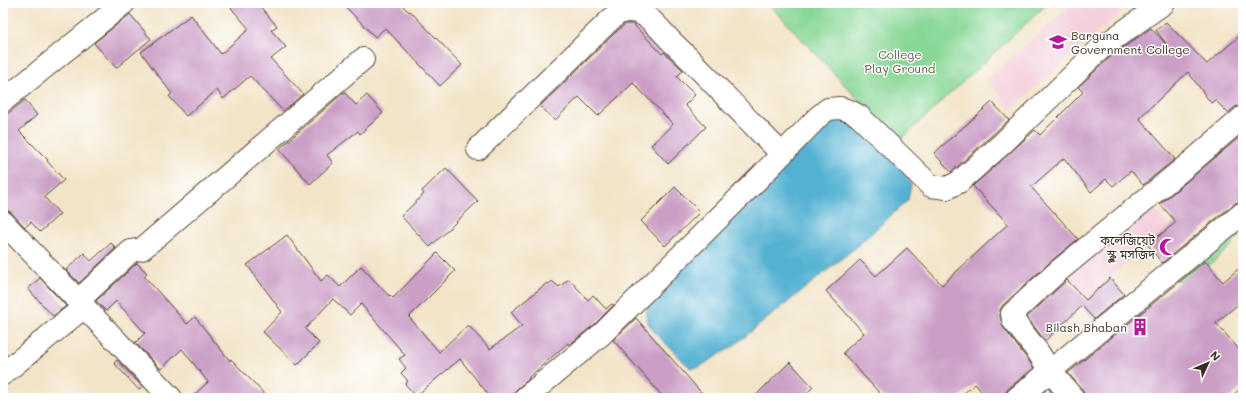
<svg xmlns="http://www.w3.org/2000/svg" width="1246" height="401" font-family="Mali,'Noto Sans Bengali',sans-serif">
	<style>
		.built { fill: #f4cfdc }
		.green { fill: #88d796; stroke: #62805a }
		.water { fill: #52b1d1; stroke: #466e78 }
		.building { fill: #cb9ec6 }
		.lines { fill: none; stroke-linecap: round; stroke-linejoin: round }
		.minor-casing { stroke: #564638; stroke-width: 24 }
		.minor { stroke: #fff; stroke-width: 22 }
		.labels { text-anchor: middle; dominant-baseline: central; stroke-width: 3; stroke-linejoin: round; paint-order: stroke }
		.poi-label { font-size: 12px; fill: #3b2a1e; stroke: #fff; text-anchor: end }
		.park-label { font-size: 12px; fill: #525e42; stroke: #fff }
	</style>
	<rect width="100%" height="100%" fill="#fff"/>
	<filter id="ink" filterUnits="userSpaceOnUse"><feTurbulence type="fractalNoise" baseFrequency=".025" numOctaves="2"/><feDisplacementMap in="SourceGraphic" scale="8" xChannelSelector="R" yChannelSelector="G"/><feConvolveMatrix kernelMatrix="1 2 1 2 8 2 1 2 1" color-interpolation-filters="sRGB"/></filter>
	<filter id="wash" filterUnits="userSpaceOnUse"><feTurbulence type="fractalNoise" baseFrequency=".012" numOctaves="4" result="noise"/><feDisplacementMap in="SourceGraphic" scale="16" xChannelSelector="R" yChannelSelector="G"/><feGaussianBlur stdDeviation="0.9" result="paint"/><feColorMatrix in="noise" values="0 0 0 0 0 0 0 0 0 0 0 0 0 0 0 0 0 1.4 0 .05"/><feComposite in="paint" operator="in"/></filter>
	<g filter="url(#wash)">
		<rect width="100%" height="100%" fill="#f2e4c8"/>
		<path class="built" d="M1073 3H1131L1011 109 986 80Z
			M1147 199 1170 227 1086 296 1063 268Z"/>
		<path class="green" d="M768 3H1048L898 142Z
			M1234 228 1240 235 1228 249 1198 275 1183 283 1174 277Z"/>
		<path class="water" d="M843 116 907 174 911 185 908 200 855 248 732 347 699 367 690 368 655 333 648 323 646 305 826 120Z"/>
		<g id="blocks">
			<path class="building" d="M227 3H257L277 26 271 30 286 47 271 59 303 94 283 111 250 76 223 99 217 90 186 116 169 96 172 94 141 52 191 15 221 54 249 29Z
				M342 3H400L409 12 410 11 462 65 440 86 385 28 375 37Z
				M130 14 151 39 116 68 94 43Z
				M1166 22 1207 64 1243 33V105L1235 107 1228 113 1215 100 1211 103 1188 72 1139 118 1175 159 1143 185 1131 171 1113 186 1106 179 1091 192 1064 158 1031 187 1078 239 1048 264 1003 305 1000 310V316L1003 327 1034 368 1009 388 1005 393V398H987L975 384 958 398H884L843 353 864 333 826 291 860 260 876 276 907 248 942 285 1008 224 973 186 1035 130 1040 135 1083 92 1078 87 1110 57 1151 28 1167 45 1156 30Z
				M625 24H633L662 54 664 52 683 70 677 77 695 95 685 105 706 127 668 164 651 145 673 124 633 83 598 116 579 97 555 120 540 106 618 30Z
				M344 92 356 105 367 95 383 113 360 134 358 131 327 155 333 163 310 184 279 149Z
				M25 100 37 115 19 131 48 160 47 161 64 180 44 197 60 214 40 232 31 222 25 227 12 213 7 210H3V114L5 116Z
				M992 102 1009 120 951 172 934 153Z
				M1243 134V201L1235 203 1162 263 1148 245 1176 222 1160 204Z
				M446 168 478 201 430 247 401 216 424 194 422 191Z
				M675 187 700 212 665 246 641 221Z
				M287 235 321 281 328 275 340 287 361 266 389 296 390 295 393 298 437 253 455 271 409 317 439 352 468 325 490 349 522 326 511 312 547 283 549 284 552 281 559 287 569 279 588 300 593 295 606 309 612 304 614 305 594 325 569 345 568 343 528 378 529 379 517 389 513 393V398H491L460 359 416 396 405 384 408 381 401 373 406 368 399 359 405 355 361 304 350 315 333 299 305 329 319 343 297 365 263 332 282 312 247 265Z
				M111 243 116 248 79 283 66 270 84 253 91 261Z
				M1205 261 1223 282 1243 265V300L1216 323 1243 354V386L1230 398H1085L1083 390 1068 373Z
				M137 263 147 273 144 276 187 324 195 317 230 361 231 359 268 398H191L208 382 182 349 161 369 135 343 145 333 116 301 106 311 96 301Z
				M40 278 66 306 53 316 28 289Z
				M1110 278 1124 294 1094 319 1082 306 1045 341 1027 317 1067 280 1086 300Z
				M636 318 706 398H664L613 340Z
				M117 360 142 386 139 390 114 363Z
				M790 362 813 387 802 398H753Z
				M1048 388 1057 398H1037Z"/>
		</g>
	</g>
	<g filter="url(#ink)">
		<use href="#blocks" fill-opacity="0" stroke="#564638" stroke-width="1"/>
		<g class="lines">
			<g class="minor-casing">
				<path id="minor" d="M3 101 124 3
					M478 149 609 21C617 13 624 9 636 12 650 15 661 31 671 41 709 77 744 117 782 154
					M3 222 171 398
					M78 301 131 251 142 249 363 59
					M3 374 84 307
					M525 398 602 334 760 177 818 117 828 109 840 108 850 111 859 116 931 186 947 188 959 182 1003 143 1102 47 1164 3
					M1017 398 1243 213
					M1073 398 1050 371 1038 352 1013 320 1012 314 1056 273 1190 163 1243 117"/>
			</g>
			<use href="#minor" class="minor"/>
		</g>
	</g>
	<defs>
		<g id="university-bare" transform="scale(1.38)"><path d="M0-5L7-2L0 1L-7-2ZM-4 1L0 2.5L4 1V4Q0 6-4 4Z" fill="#b5179e" stroke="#fff" stroke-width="2.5" paint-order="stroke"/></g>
		<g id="mosque-bare" transform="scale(1.38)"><path d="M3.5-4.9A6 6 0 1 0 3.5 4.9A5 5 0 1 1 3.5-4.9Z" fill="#b5179e" stroke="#fff" stroke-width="2.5" paint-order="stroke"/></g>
		<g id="building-bare" transform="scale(1.38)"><path d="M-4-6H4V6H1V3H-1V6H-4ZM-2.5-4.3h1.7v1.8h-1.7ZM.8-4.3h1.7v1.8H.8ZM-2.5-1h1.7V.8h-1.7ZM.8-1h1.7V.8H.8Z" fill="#b5179e" stroke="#fff" stroke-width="2.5" paint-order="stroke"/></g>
	</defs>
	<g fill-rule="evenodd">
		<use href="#university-bare" x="1058" y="42"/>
		<use href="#mosque-bare" x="1168" y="247"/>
		<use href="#building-bare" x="1140" y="327"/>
	</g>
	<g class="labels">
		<g class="poi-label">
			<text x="1071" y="35" text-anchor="start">Barguna<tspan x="1071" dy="14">Government College</tspan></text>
			<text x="1155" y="240">কলেজিয়েট<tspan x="1155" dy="14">স্কুল মসজিদ</tspan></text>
			<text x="1127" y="327">Bilash Bhaban</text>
		</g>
		<g class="park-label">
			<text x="900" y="54">College<tspan x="900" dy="14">Play Ground</tspan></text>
		</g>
	</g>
	<rect width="1246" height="401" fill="none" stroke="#fff" stroke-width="16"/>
	<g transform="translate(1208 363) rotate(46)" stroke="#ffffff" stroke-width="3" paint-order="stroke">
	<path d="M0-3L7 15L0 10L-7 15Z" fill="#3b2a1e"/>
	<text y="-6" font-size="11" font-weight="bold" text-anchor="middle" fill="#3b2a1e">N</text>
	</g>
</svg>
